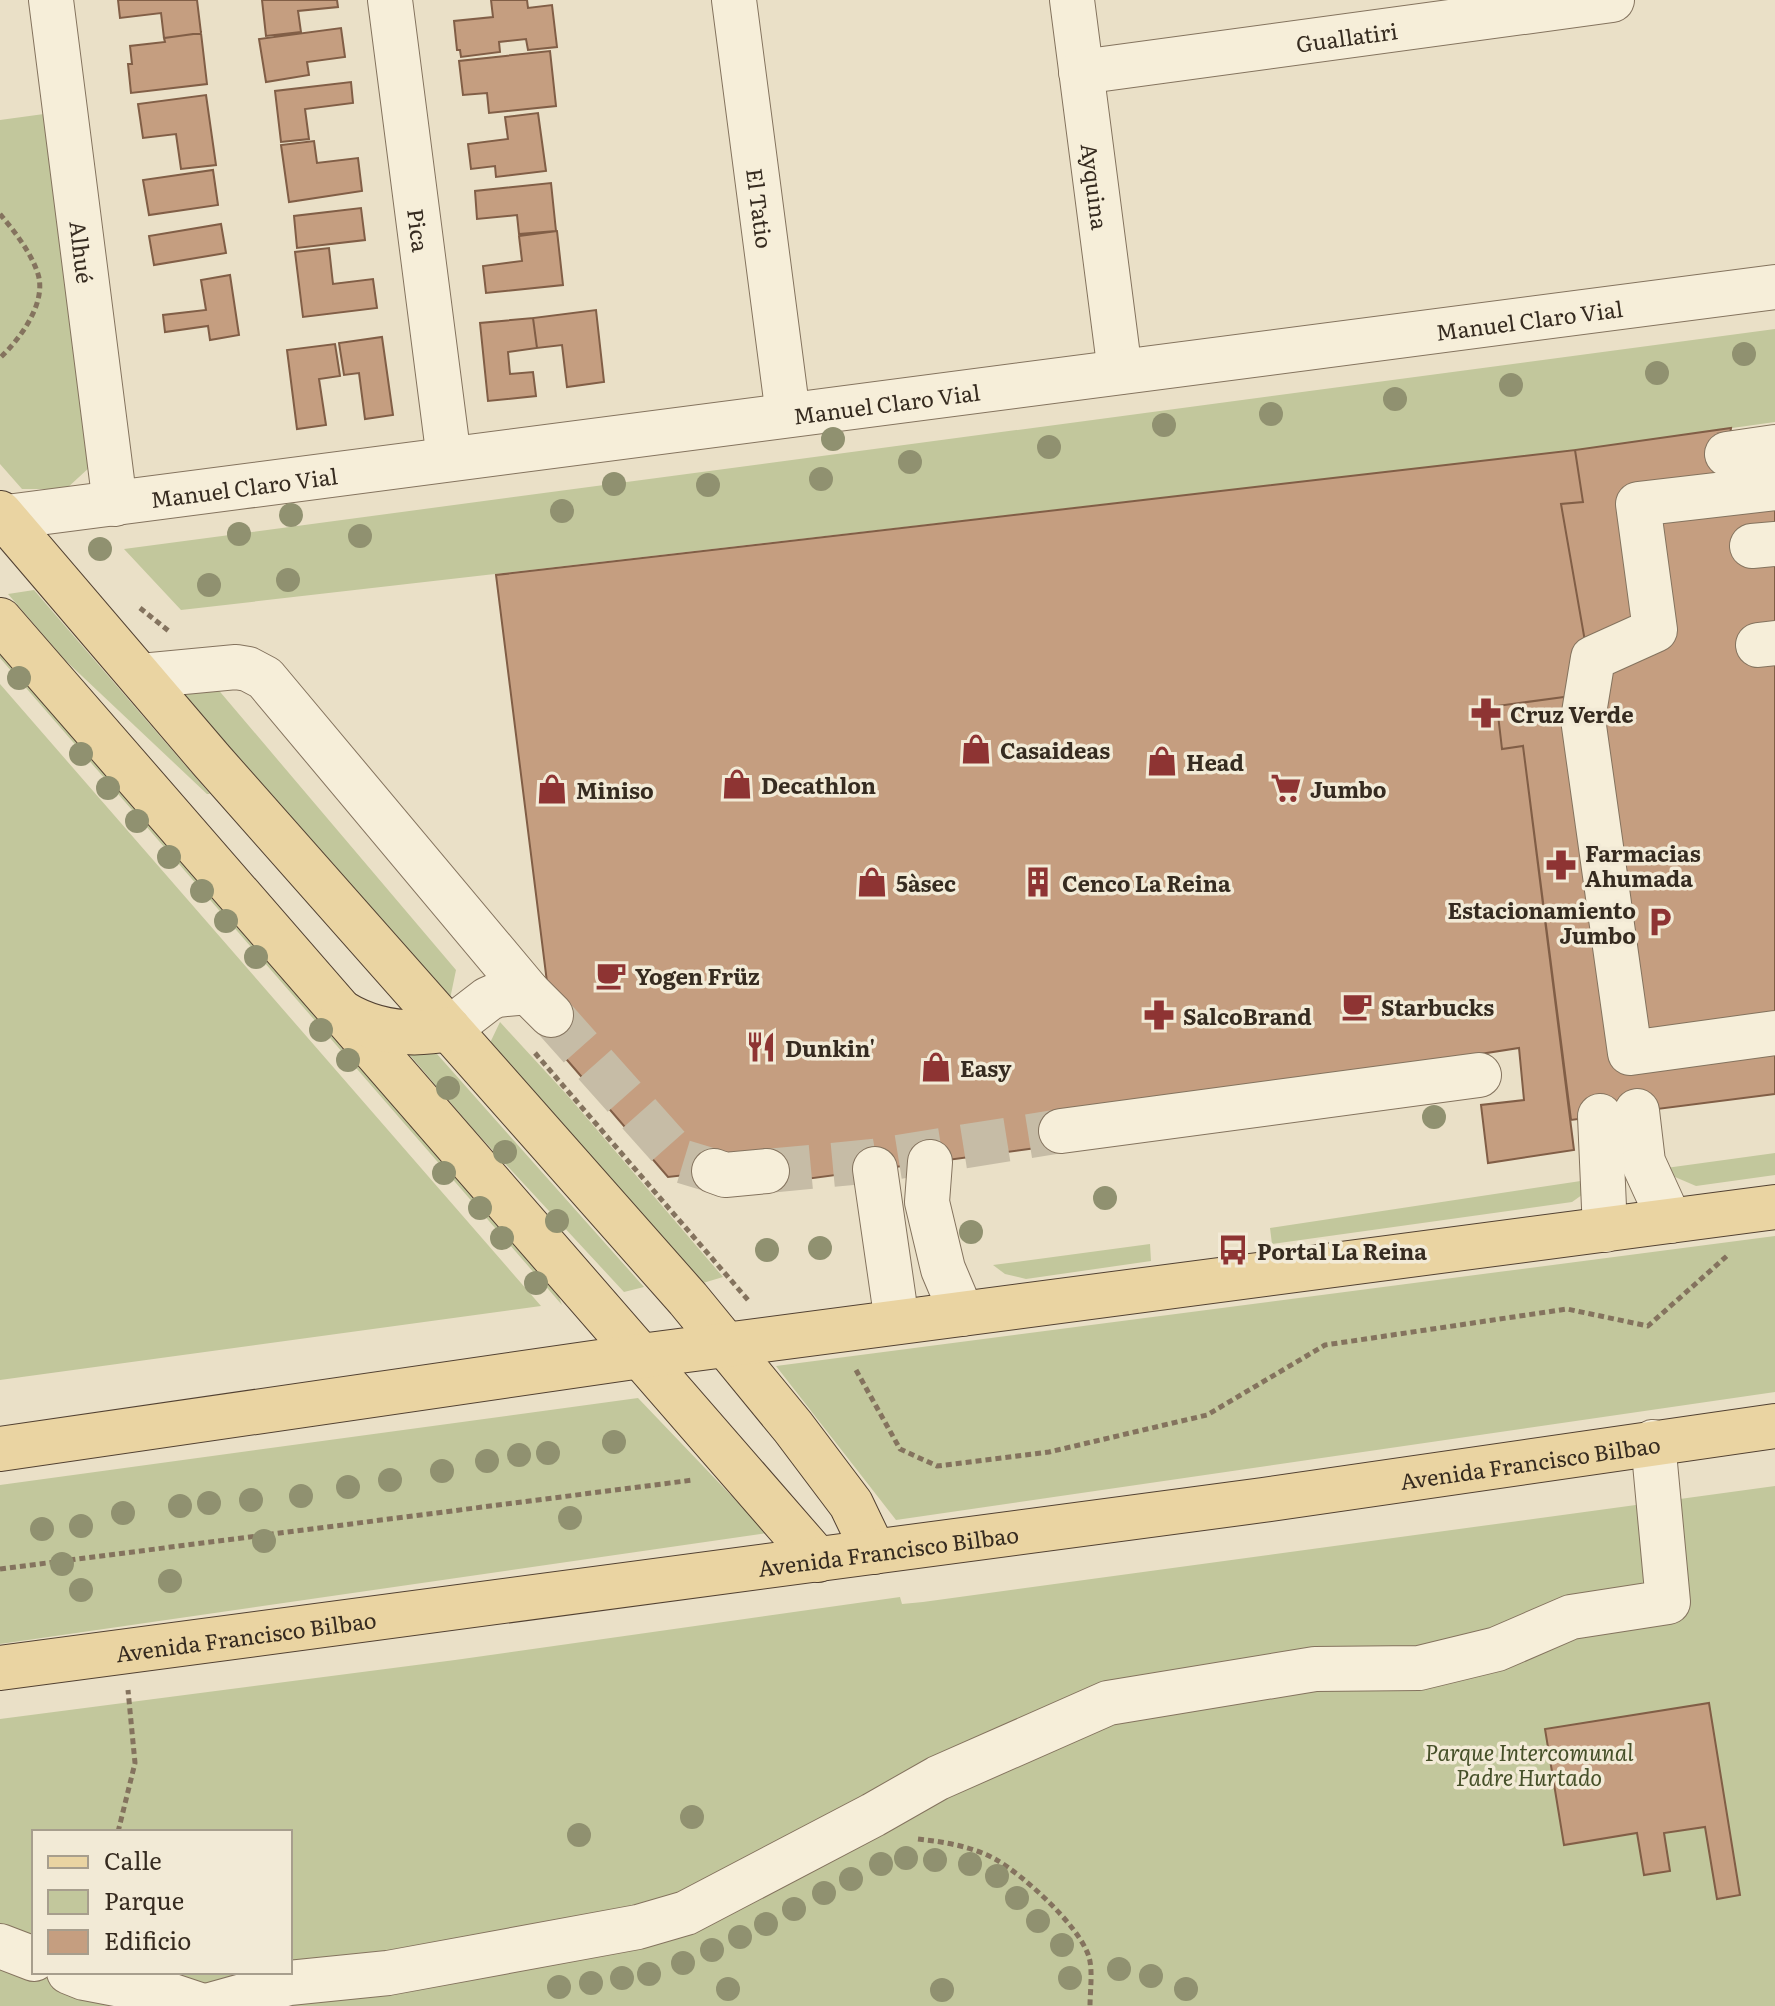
<svg xmlns="http://www.w3.org/2000/svg" width="1775" height="2006" font-family="Literata,serif">
	<style>
		.green { fill: #c2c79c; fill-rule: evenodd }
		.building { fill: #c59e80; stroke: #815e46; stroke-width: 2 }
		.lines { fill: none; stroke-linecap: round; stroke-linejoin: round }
		.minor-tunnel { stroke: #c6bca6; stroke-width: 44; stroke-dasharray: 44 22; stroke-linecap: butt }
		.minor-casing { stroke: #84735e; stroke-width: 46 }
		.major-casing { stroke: #524132; stroke-width: 46 }
		.path { stroke: #84735e; stroke-width: 5; stroke-dasharray: 6 4; stroke-linecap: butt }
		.minor { stroke: #f6eed9; stroke-width: 44 }
		.major { stroke: #ead4a2; stroke-width: 44 }
		.tree { fill: #909170 }
		.labels { text-anchor: middle; dominant-baseline: central; stroke-width: 7; stroke-linejoin: round; paint-order: stroke }
		.street-label { font-size: 22px; fill: #362b20; stroke: #f2ead6 }
		.poi-label { font-size: 22px; font-weight: bold; fill: #362b20; stroke: #f2ead6; text-anchor: start }
		.park-label { font-size: 22px; font-style: italic; fill: #465029; stroke: #f2ead6 }
	</style>
	<rect width="100%" height="100%" fill="#eae0c7"/>
	<path class="green" d="M44 114 91 466 66 489H22L0 464V120Z
		M1775 329V422L1575 450 181 610 124 549Z
		M34 590 210 794H207L65 660 8 594Z
		M0 650 557 1292 562 1305 0 658Z
		M210 680 456 970 450 999H445L175 686Z
		M0 684 541 1306 0 1380Z
		M500 1022 568 1096 723 1277 703 1283 495 1056 489 1045Z
		M408 1053 437 1054 644 1287 624 1292 474 1130Z
		M1775 1153V1175L1696 1186 1675 1177 1666 1168Z
		M1594 1179 1589 1190 1572 1202 1272 1244 1270 1228Z
		M1775 1236V1392L896 1520 776 1366Z
		M1150 1244 1151 1261 1026 1279 1005 1274 993 1265Z
		M638 1398 767 1533 0 1644V1485Z
		M1775 1486V2006H0V1719L455 1660 900 1597 902 1604 923 1602ZM34 1832H290V1972H34Z"/>
	<path class="building" d="M118 0H197L201 33 164 38 161 13 120 18Z
		M262 0H337L338 7 298 11 301 32 266 36Z
		M491 0H527L528 8 552 5 557 47 528 50 526 39 499 42 500 52 461 57 460 50H457L454 21 493 17Z
		M341 28 345 57 307 62 309 75 266 82 259 39Z
		M201 33 207 84 131 93 128 64H132L130 46 165 42 164 38Z
		M550 51 556 106 489 113 487 93 463 95 459 61Z
		M351 82 353 103 305 109 309 139 281 142 275 91Z
		M206 95 216 165 181 169 176 134 143 138 138 104Z
		M538 113 546 171 496 177 495 166 471 169 468 144 508 139 505 117Z
		M314 141 317 163 358 158 362 191 289 202 281 145Z
		M213 170 218 205 149 215 143 180Z
		M551 183 556 231 519 234 517 215 477 219 475 191Z
		M361 208 365 240 297 248 294 216Z
		M221 224 226 253 154 265 149 236Z
		M557 231 563 285 486 293 483 266 522 261 519 236Z
		M329 248 333 284 373 279 377 308 303 317 295 252Z
		M230 275 239 335 210 340 208 326 165 332 163 315 206 310 201 280Z
		M596 310 604 382 567 387 562 345 537 348 533 318Z
		M533 318 537 348 508 352 510 374 533 372 536 396 488 401 480 323Z
		M382 337 393 415 365 419 359 373 344 375 339 343Z
		M335 344 340 376 319 379 326 425 297 429 287 350Z
		M1731 428 1727 454 1775 477V1094L1571 1120 1523 746 1502 749 1497 706 1594 693 1561 504 1583 502 1575 450Z
		M1575 450 1583 502 1561 504 1594 693 1497 706 1502 749 1523 746 1574 1150 1488 1163 1481 1105 1524 1100 1519 1048 1068 1118 1058 1145 769 1184 766 1166 668 1177 555 1046 496 575Z
		M1709 1703 1740 1895 1717 1899 1705 1827 1664 1833 1670 1871 1644 1875 1637 1833 1564 1845 1545 1729Z"/>
	<g class="lines">
		<path class="minor-tunnel" d="M551 1015 681 1161 714 1171
			M767 1171 873 1161 1061 1131"/>
		<g class="minor-casing">
			<g id="minor">
				<path id="s1" d="M51 0 115 504"/>
				<path id="s2" d="M390 0 449 459"/>
				<path id="s3" d="M734 0 788 415"/>
				<path id="s4" d="M1072 0 1120 372"/>
				<path id="s5" d="M1081 72 1612 0"/>
				<path d="M1727 454 1775 447"/>
				<path d="M1775 488 1638 504 1655 630 1593 658 1583 719 1630 1053 1775 1033"/>
				<path id="s6" d="M0 518 1775 287"/>
				<path d="M1752 546 1775 544"/>
				<path d="M1758 645 1775 643"/>
				<path d="M141 676 236 667 248 669 265 678 528 992 551 1015"/>
				<path d="M449 1029 488 999 497 995 528 992"/>
				<path d="M1637 1111 1643 1162 1670 1221"/>
				<path d="M1600 1116 1605 1230"/>
				<path d="M1061 1131 1479 1075"/>
				<path d="M930 1162 927 1202 943 1269 962 1314"/>
				<path d="M875 1169 897 1322"/>
				<path d="M714 1171 725 1175 767 1171"/>
				<path d="M0 1946 34 1959"/>
				<path d="M69 1972 84 1978 164 1993 203 2006"/>
				<path d="M207 2006 289 1983 388 1973 638 1927 686 1913 873 1815 938 1778 1108 1703 1315 1669 1419 1668 1497 1649 1571 1617 1668 1602 1653 1442"/>
			</g>
		</g>
		<g class="major-casing">
			<g id="major">
				<path d="M0 513 212 761 688 1299 793 1427 851 1504 874 1552"/>
				<path d="M0 620 818 1560"/>
				<path d="M343 1013C376 1033 412 1036 449 1029"/>
				<path d="M0 1449 641 1356 1775 1207"/>
				<path id="s7" d="M0 1668 1263 1500 1775 1426"/>
			</g>
		</g>
		<path class="path" d="M0 214C14 231 31 252 38 274 47 303 20 339 0 358
			M140 608 170 632
			M535 1053 748 1300
			M856 1370 900 1449 937 1466 1049 1452 1207 1415 1325 1345 1567 1309 1648 1326 1728 1255
			M0 1569 693 1480
			M118 1832 135 1763 128 1690
			M918 1839C944 1842 971 1846 995 1859 1023 1875 1079 1925 1089 1957 1093 1971 1090 1991 1090 2006"/>
		<use href="#minor" class="minor"/>
		<use href="#major" class="major"/>
	</g>
	<g class="tree">
		<circle cx="1744" cy="354" r="12"/>
		<circle cx="1657" cy="373" r="12"/>
		<circle cx="1511" cy="385" r="12"/>
		<circle cx="1395" cy="399" r="12"/>
		<circle cx="1271" cy="414" r="12"/>
		<circle cx="1164" cy="425" r="12"/>
		<circle cx="833" cy="439" r="12"/>
		<circle cx="1049" cy="447" r="12"/>
		<circle cx="910" cy="462" r="12"/>
		<circle cx="821" cy="479" r="12"/>
		<circle cx="614" cy="484" r="12"/>
		<circle cx="708" cy="485" r="12"/>
		<circle cx="562" cy="511" r="12"/>
		<circle cx="291" cy="515" r="12"/>
		<circle cx="239" cy="534" r="12"/>
		<circle cx="360" cy="536" r="12"/>
		<circle cx="100" cy="549" r="12"/>
		<circle cx="288" cy="580" r="12"/>
		<circle cx="209" cy="585" r="12"/>
		<circle cx="19" cy="678" r="12"/>
		<circle cx="81" cy="754" r="12"/>
		<circle cx="108" cy="788" r="12"/>
		<circle cx="137" cy="821" r="12"/>
		<circle cx="169" cy="857" r="12"/>
		<circle cx="202" cy="891" r="12"/>
		<circle cx="226" cy="921" r="12"/>
		<circle cx="256" cy="957" r="12"/>
		<circle cx="321" cy="1030" r="12"/>
		<circle cx="348" cy="1060" r="12"/>
		<circle cx="448" cy="1088" r="12"/>
		<circle cx="1434" cy="1117" r="12"/>
		<circle cx="505" cy="1152" r="12"/>
		<circle cx="444" cy="1173" r="12"/>
		<circle cx="1105" cy="1198" r="12"/>
		<circle cx="480" cy="1208" r="12"/>
		<circle cx="557" cy="1221" r="12"/>
		<circle cx="971" cy="1232" r="12"/>
		<circle cx="502" cy="1238" r="12"/>
		<circle cx="820" cy="1248" r="12"/>
		<circle cx="767" cy="1250" r="12"/>
		<circle cx="536" cy="1283" r="12"/>
		<circle cx="614" cy="1442" r="12"/>
		<circle cx="548" cy="1453" r="12"/>
		<circle cx="519" cy="1455" r="12"/>
		<circle cx="487" cy="1461" r="12"/>
		<circle cx="442" cy="1471" r="12"/>
		<circle cx="390" cy="1480" r="12"/>
		<circle cx="348" cy="1487" r="12"/>
		<circle cx="301" cy="1496" r="12"/>
		<circle cx="251" cy="1500" r="12"/>
		<circle cx="209" cy="1503" r="12"/>
		<circle cx="180" cy="1506" r="12"/>
		<circle cx="123" cy="1513" r="12"/>
		<circle cx="570" cy="1518" r="12"/>
		<circle cx="81" cy="1526" r="12"/>
		<circle cx="42" cy="1529" r="12"/>
		<circle cx="264" cy="1541" r="12"/>
		<circle cx="62" cy="1564" r="12"/>
		<circle cx="170" cy="1581" r="12"/>
		<circle cx="81" cy="1590" r="12"/>
		<circle cx="692" cy="1817" r="12"/>
		<circle cx="579" cy="1835" r="12"/>
		<circle cx="906" cy="1858" r="12"/>
		<circle cx="935" cy="1860" r="12"/>
		<circle cx="881" cy="1864" r="12"/>
		<circle cx="970" cy="1864" r="12"/>
		<circle cx="997" cy="1876" r="12"/>
		<circle cx="851" cy="1879" r="12"/>
		<circle cx="824" cy="1893" r="12"/>
		<circle cx="1017" cy="1898" r="12"/>
		<circle cx="794" cy="1909" r="12"/>
		<circle cx="1038" cy="1921" r="12"/>
		<circle cx="766" cy="1924" r="12"/>
		<circle cx="740" cy="1937" r="12"/>
		<circle cx="1062" cy="1945" r="12"/>
		<circle cx="712" cy="1950" r="12"/>
		<circle cx="683" cy="1963" r="12"/>
		<circle cx="1119" cy="1969" r="12"/>
		<circle cx="649" cy="1974" r="12"/>
		<circle cx="1151" cy="1976" r="12"/>
		<circle cx="622" cy="1978" r="12"/>
		<circle cx="1070" cy="1978" r="12"/>
		<circle cx="591" cy="1983" r="12"/>
		<circle cx="559" cy="1987" r="12"/>
		<circle cx="728" cy="1989" r="12"/>
		<circle cx="1186" cy="1989" r="12"/>
		<circle cx="942" cy="1990" r="12"/>
	</g>
	<defs>
		<g id="pharmacy-bare" transform="scale(2.4)"><path d="M-2-6h4v4h4v4h-4v4h-4v-4h-4v-4h4Z" fill="#8e3433" stroke="#f2ead6" stroke-width="2.5" paint-order="stroke"/></g>
		<g id="shop-bare" transform="scale(2.4)"><path d="M-5-2.5h2.3a2.7 3.5 0 0 1 5.4 0H5L5.5 6h-11ZM-1.5-2.5h3a1.5 2.3 0 0 0-3 0Z" fill="#8e3433" stroke="#f2ead6" stroke-width="2.5" paint-order="stroke"/></g>
		<g id="supermarket-bare" transform="scale(2.4)"><path d="M-6-5.5h2.5l.6 2H6L4.5 2H-2.5L-4.4-4H-6ZM-1.5 3.2a1.3 1.3 0 1 0 .1 0ZM3 3.2a1.3 1.3 0 1 0 .1 0Z" fill="#8e3433" stroke="#f2ead6" stroke-width="2.5" paint-order="stroke"/></g>
		<g id="building-bare" transform="scale(2.4)"><path d="M-4-6H4V6H1V3H-1V6H-4ZM-2.5-4.3h1.7v1.8h-1.7ZM.8-4.3h1.7v1.8H.8ZM-2.5-1h1.7V.8h-1.7ZM.8-1h1.7V.8H.8Z" fill="#8e3433" stroke="#f2ead6" stroke-width="2.5" paint-order="stroke"/></g>
		<g id="parking-bare" transform="scale(2.4)"><path d="M-3.5-5.5H1a3.5 3.5 0 0 1 0 7H-1V5.5H-3.5ZM-1-3.4V-.6H.8a1.4 1.4 0 0 0 0-2.8Z" fill="#8e3433" stroke="#f2ead6" stroke-width="2.5" paint-order="stroke"/></g>
		<g id="cafe-bare" transform="scale(2.4)"><path d="M-5.5-4.5H6V0H3Q3 3.5 0 3.5H-2.5Q-5.5 3.5-5.5 0ZM3-3.2v2h1.7v-2ZM-6 4.5H4V6H-6Z" fill="#8e3433" stroke="#f2ead6" stroke-width="2.5" paint-order="stroke"/></g>
		<g id="restaurant-bare" transform="scale(2.4)"><path d="M-5-6h1v4h1v-4h1v4h1v-4h1v5L-1.5 .5V6h-2V.5L-5-1ZM5-6V6H3V1.5H1.5Q1.5-4 5-6Z" fill="#8e3433" stroke="#f2ead6" stroke-width="2.5" paint-order="stroke"/></g>
		<g id="bus-bare" transform="scale(2.4)"><path d="M-5-6H5V4H4V6H2V4H-2V6H-4V4H-5ZM-3.5-4V0h7V-4ZM-3.5 1.2v1.5H-2V1.2ZM2 1.2v1.5H3.5V1.2Z" fill="#8e3433" stroke="#f2ead6" stroke-width="2.5" paint-order="stroke"/></g>
	</defs>
	<g fill-rule="evenodd">
		<use href="#pharmacy-bare" x="1486" y="713"/>
		<use href="#shop-bare" x="976" y="749"/>
		<use href="#shop-bare" x="1162" y="761"/>
		<use href="#shop-bare" x="737" y="784"/>
		<use href="#supermarket-bare" x="1286" y="788"/>
		<use href="#shop-bare" x="552" y="789"/>
		<use href="#pharmacy-bare" x="1561" y="865"/>
		<use href="#shop-bare" x="872" y="882"/>
		<use href="#building-bare" x="1038" y="882"/>
		<use href="#parking-bare" x="1660" y="922"/>
		<use href="#cafe-bare" x="611" y="975"/>
		<use href="#cafe-bare" x="1357" y="1006"/>
		<use href="#pharmacy-bare" x="1159" y="1015"/>
		<use href="#restaurant-bare" x="761" y="1047"/>
		<use href="#shop-bare" x="936" y="1067"/>
		<use href="#bus-bare" x="1233" y="1250"/>
	</g>
	<g class="labels">
		<g class="street-label">
			<text stroke="none"><textPath href="#s5" startOffset="268">Guallatiri</textPath></text>
			<text stroke="none"><textPath href="#s4" startOffset="188">Ayquina</textPath></text>
			<text stroke="none"><textPath href="#s3" startOffset="210">El Tatio</textPath></text>
			<text stroke="none"><textPath href="#s2" startOffset="232">Pica</textPath></text>
			<text stroke="none"><textPath href="#s1" startOffset="254">Alhué</textPath></text>
			<text stroke="none"><textPath href="#s6" startOffset="1542">Manuel Claro Vial</textPath></text>
			<text stroke="none"><textPath href="#s6" startOffset="894">Manuel Claro Vial</textPath></text>
			<text stroke="none"><textPath href="#s6" startOffset="246">Manuel Claro Vial</textPath></text>
			<text stroke="none"><textPath href="#s7" startOffset="1544">Avenida Francisco Bilbao</textPath></text>
			<text stroke="none"><textPath href="#s7" startOffset="896">Avenida Francisco Bilbao</textPath></text>
			<text stroke="none"><textPath href="#s7" startOffset="248">Avenida Francisco Bilbao</textPath></text>
		</g>
		<g class="poi-label">
			<text x="1510" y="713">Cruz Verde</text>
			<text x="1000" y="749">Casaideas</text>
			<text x="1186" y="761">Head</text>
			<text x="761" y="784">Decathlon</text>
			<text x="1310" y="788">Jumbo</text>
			<text x="576" y="789">Miniso</text>
			<text x="1585" y="852">Farmacias<tspan x="1585" dy="25">Ahumada</tspan></text>
			<text x="896" y="882">5àsec</text>
			<text x="1062" y="882">Cenco La Reina</text>
			<text x="1636" y="909" text-anchor="end">Estacionamiento<tspan x="1636" dy="25">Jumbo</tspan></text>
			<text x="635" y="975">Yogen Früz</text>
			<text x="1381" y="1006">Starbucks</text>
			<text x="1183" y="1015">SalcoBrand</text>
			<text x="785" y="1047">Dunkin'</text>
			<text x="960" y="1067">Easy</text>
			<text x="1257" y="1250">Portal La Reina</text>
		</g>
		<g class="park-label">
			<text x="1529" y="1751">Parque Intercomunal<tspan x="1529" dy="25">Padre Hurtado</tspan></text>
		</g>
	</g>
	<rect x="32" y="1830" width="260" height="144" fill="#f2ead6" stroke="#a79e8d" stroke-width="2"/>
	<rect x="48" y="1856" width="40" height="12" fill="#ead4a2" stroke="#a79e8d" stroke-width="2"/>
	<text x="104" y="1870" font-size="24" fill="#362b20">Calle</text>
	<rect x="48" y="1890" width="40" height="24" fill="#c2c79c" stroke="#a79e8d" stroke-width="2"/>
	<text x="104" y="1910" font-size="24" fill="#362b20">Parque</text>
	<rect x="48" y="1930" width="40" height="24" fill="#c59e80" stroke="#a79e8d" stroke-width="2"/>
	<text x="104" y="1950" font-size="24" fill="#362b20">Edificio</text>
</svg>
